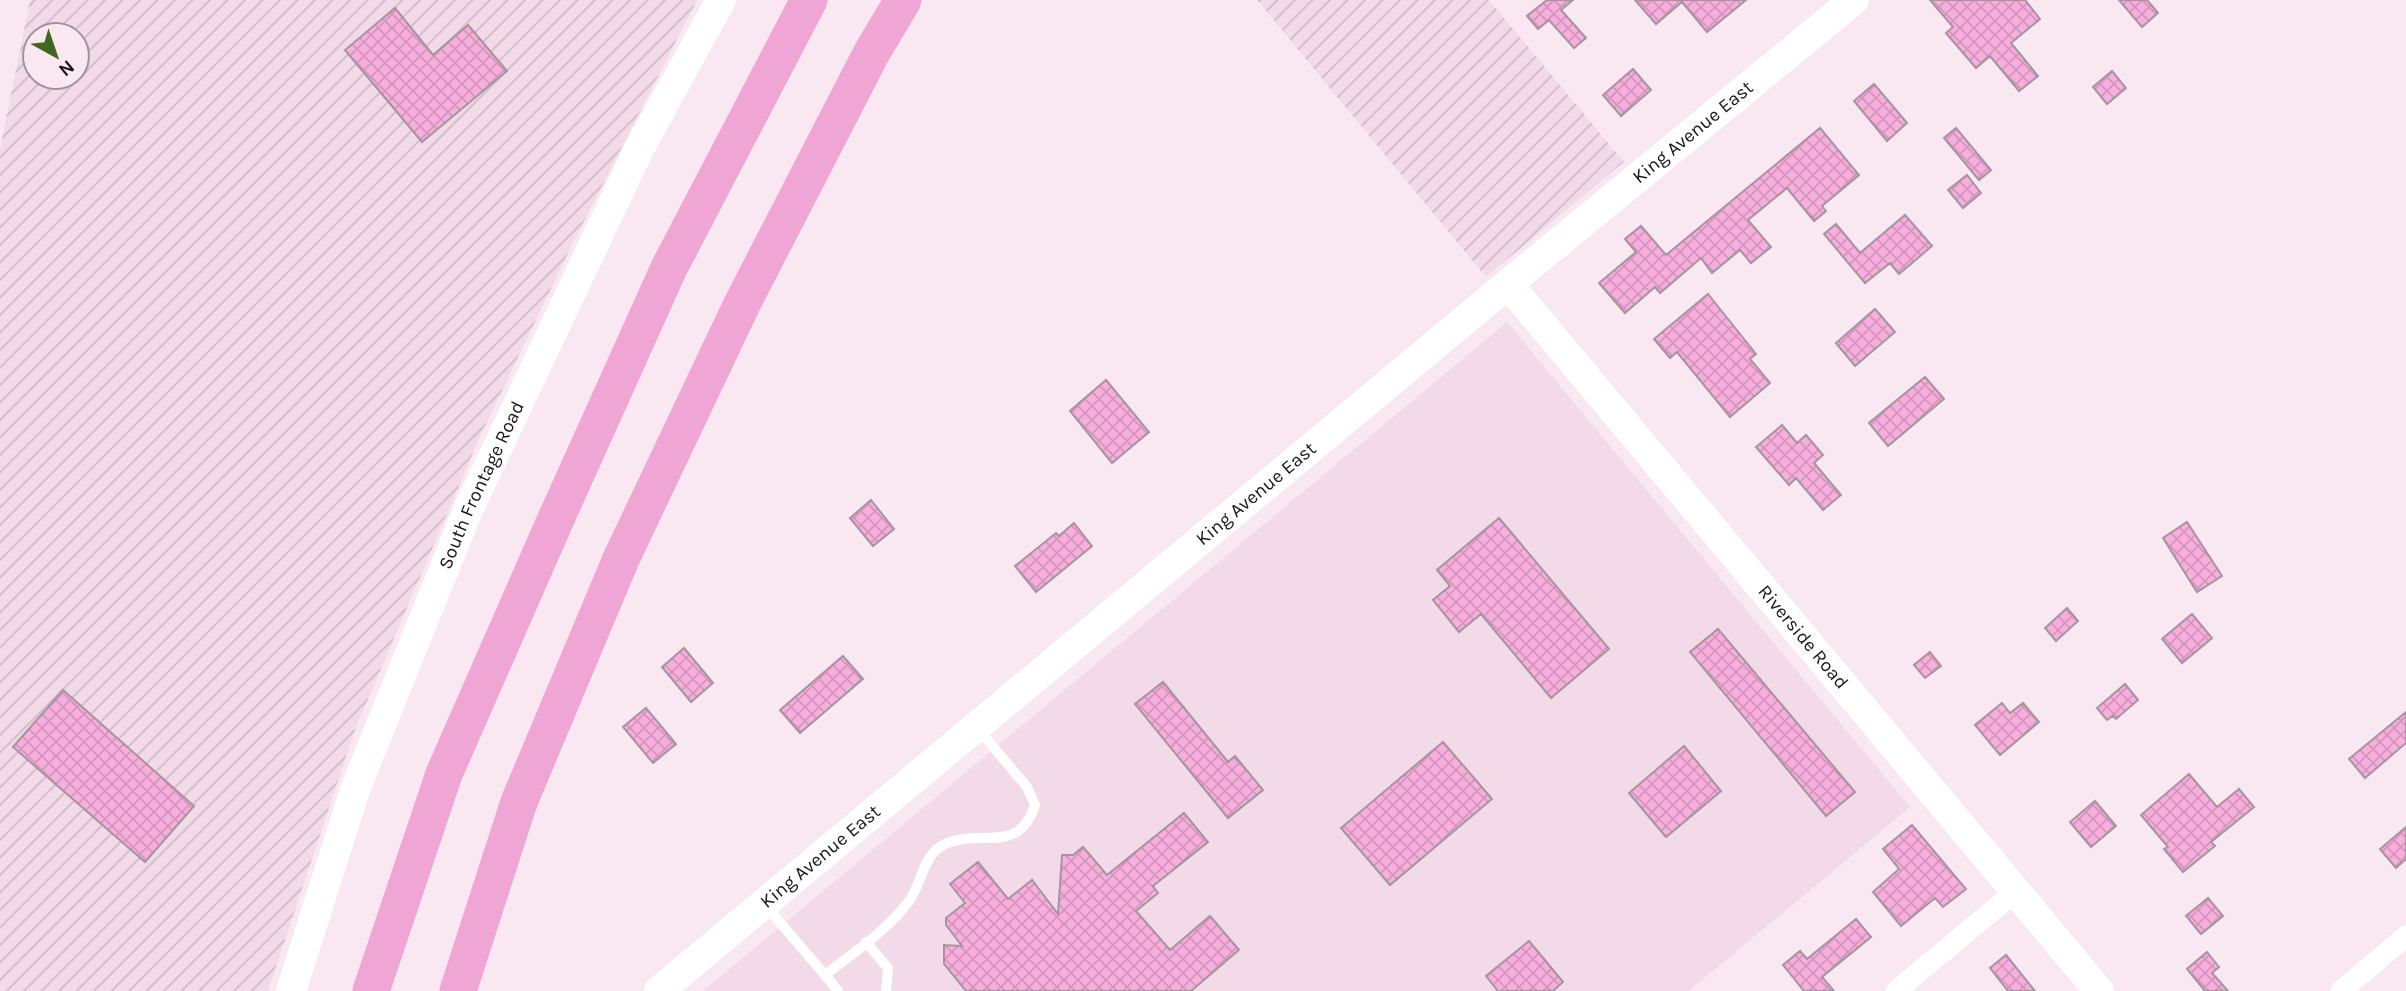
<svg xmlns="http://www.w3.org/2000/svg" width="2406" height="991" font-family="Karla,sans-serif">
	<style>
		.built { fill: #f2dae8 }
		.industrial { fill: url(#industrial-furrows); fill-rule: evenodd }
		.building { fill: url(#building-cross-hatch); stroke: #a5959e; stroke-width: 2 }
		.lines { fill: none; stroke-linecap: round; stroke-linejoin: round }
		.lane { stroke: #fff; stroke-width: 10 }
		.street { stroke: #fff; stroke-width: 21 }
		.secondary { stroke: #fff; stroke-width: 30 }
		.highway { stroke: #f0a6d5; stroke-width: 37 }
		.labels { text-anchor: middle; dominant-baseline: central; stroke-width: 5; stroke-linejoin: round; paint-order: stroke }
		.street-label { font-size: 19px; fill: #1a1418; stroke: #f9e8f2 }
	</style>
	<defs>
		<pattern id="industrial-furrows" width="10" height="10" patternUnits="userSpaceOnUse" patternTransform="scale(1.75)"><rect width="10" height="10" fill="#f2dae8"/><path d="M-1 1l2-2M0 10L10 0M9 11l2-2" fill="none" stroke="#cfbac6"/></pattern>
		<pattern id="building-cross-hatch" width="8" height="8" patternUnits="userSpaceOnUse" patternTransform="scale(1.75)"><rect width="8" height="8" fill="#f8aedd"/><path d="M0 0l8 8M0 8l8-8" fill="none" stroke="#d495bd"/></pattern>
	</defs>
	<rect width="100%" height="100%" fill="#f9e8f2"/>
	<path class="built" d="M1507 322 1910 807 1689 991H703Z"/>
	<path class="industrial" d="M30 0H697L572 245 483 430 356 727 268 991H0V149ZM35 35H77V77H35Z
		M1257 0H1489L1624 162 1486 277Z"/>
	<path class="building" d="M1547 0H1573L1561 10 1586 38 1574 48 1549 20 1538 29 1527 16Z
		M1635 0H1746L1707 32 1682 2 1656 24Z
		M1930 0H2025L2040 19 2011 43 2038 76 2019 91 1990 56 1976 68 1946 33 1953 27Z
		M2119 0H2147L2158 13 2142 27Z
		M395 8 433 55 468 25 507 71 422 142 345 50Z
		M1633 69 1651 90 1621 116 1603 95Z
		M2112 71 2126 88 2107 104 2093 87Z
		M1874 84 1907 123 1887 141 1854 101Z
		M1820 128 1859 175 1822 206 1826 211 1814 221 1787 188 1748 220 1771 247 1751 263 1740 250 1712 273 1701 258 1660 293 1655 287 1625 313 1599 283 1636 252 1625 239 1641 226 1666 255Z
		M1956 128 1991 170 1979 180 1944 138Z
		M1967 175 1981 193 1963 208 1948 190Z
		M1905 215 1932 246 1899 274 1890 263 1865 283 1824 234 1836 224 1860 253Z
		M1708 294 1756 354 1750 359 1770 383 1730 417 1677 352 1670 358 1654 339Z
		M1875 309 1895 332 1855 366 1836 343Z
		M1925 377 1944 399 1888 446 1869 423Z
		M1106 380 1149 432 1112 463 1070 411Z
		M1782 425 1797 443 1806 435 1823 455 1814 463 1841 495 1823 510 1796 478 1789 485 1756 447Z
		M871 500 894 529 873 546 850 518Z
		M1499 518 1609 649 1551 698 1481 614 1459 632 1433 600 1450 586 1437 570Z
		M2187 522 2222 576 2197 592 2163 538Z
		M1074 523 1092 546 1036 592 1015 566 1056 533 1059 536Z
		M2067 608 2078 621 2056 641 2045 628Z
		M2192 614 2212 638 2182 663 2162 639Z
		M1718 629 1855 792 1826 816 1690 652Z
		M684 648 713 683 691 702 662 667Z
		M1930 652 1941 666 1925 678 1914 665Z
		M843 656 863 679 800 733 780 710Z
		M1163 682 1228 762 1235 756 1263 790 1228 818 1135 704Z
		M2125 684 2138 700 2116 719 2113 716 2107 720 2097 708Z
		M63 690 194 806 145 862 13 747Z
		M2002 703 2010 713 2023 703 2039 722 2000 755 1975 725Z
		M646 708 676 744 653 763 623 727Z
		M2406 712V743L2365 778 2349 759Z
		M1443 742 1492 799 1390 885 1341 828Z
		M1684 746 1721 791 1666 837 1629 793Z
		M2189 774 2217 807 2239 789 2254 807 2211 842 2215 846 2183 872 2164 849 2168 847 2141 815Z
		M2095 801 2116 826 2091 847 2070 822Z
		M1184 813 1208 842 1153 886 1158 893 1136 911 1170 950 1210 916 1239 950 1191 991H966L944 964V945L962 946 946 925V918L965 903 950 884 978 862 1008 899 1032 880 1058 914 1062 855H1073L1083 847 1107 875Z
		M1912 825 1966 889 1943 907 1935 898 1901 926 1873 892 1899 869 1883 849Z
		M2406 827V859L2396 868 2380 849Z
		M2208 898 2223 916 2201 934 2186 916Z
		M1856 919 1871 937 1822 977 1834 991H1804L1783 965 1800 951 1807 959Z
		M1529 941 1563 982 1553 991H1498L1486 976Z
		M2207 952 2219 967 2212 973 2228 991H2205L2187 969Z
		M2006 955 2035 991H2008L1990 968Z"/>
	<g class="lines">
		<path class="lane" d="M765 905 825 975C852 954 889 929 909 901 923 882 922 855 945 844 980 828 1019 856 1035 805L1027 787 978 729
			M866 942 888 968 886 991
			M825 975 838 991"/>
		<path class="street" d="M1896 991 2015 892
			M2341 991 2406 936"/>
		<g class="secondary">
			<path id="s1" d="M1508 284 2099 991"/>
			<path id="s2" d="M291 991 356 787 468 510 639 149 721 0"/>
			<path id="s3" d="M659 991 1508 284 1854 0"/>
		</g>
		<path class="highway" d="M371 991 444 774 555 521 669 268 809 0
			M458 991 519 802 621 559 742 304 871 54 903 0"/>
	</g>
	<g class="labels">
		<g class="street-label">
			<text stroke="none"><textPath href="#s3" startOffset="1344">King Avenue East</textPath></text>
			<text stroke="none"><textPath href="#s2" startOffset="541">South Frontage Road</textPath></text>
			<text stroke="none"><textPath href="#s3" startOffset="777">King Avenue East</textPath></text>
			<text stroke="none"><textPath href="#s1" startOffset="460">Riverside Road</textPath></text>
			<text stroke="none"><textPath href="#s3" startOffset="210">King Avenue East</textPath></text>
		</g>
	</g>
	<g transform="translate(56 56) rotate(140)"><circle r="33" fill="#f9e8f2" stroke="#a0939b" stroke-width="2"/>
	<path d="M0-5L12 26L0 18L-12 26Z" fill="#44671e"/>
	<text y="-10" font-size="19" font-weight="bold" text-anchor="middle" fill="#1a1418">N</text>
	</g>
</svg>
